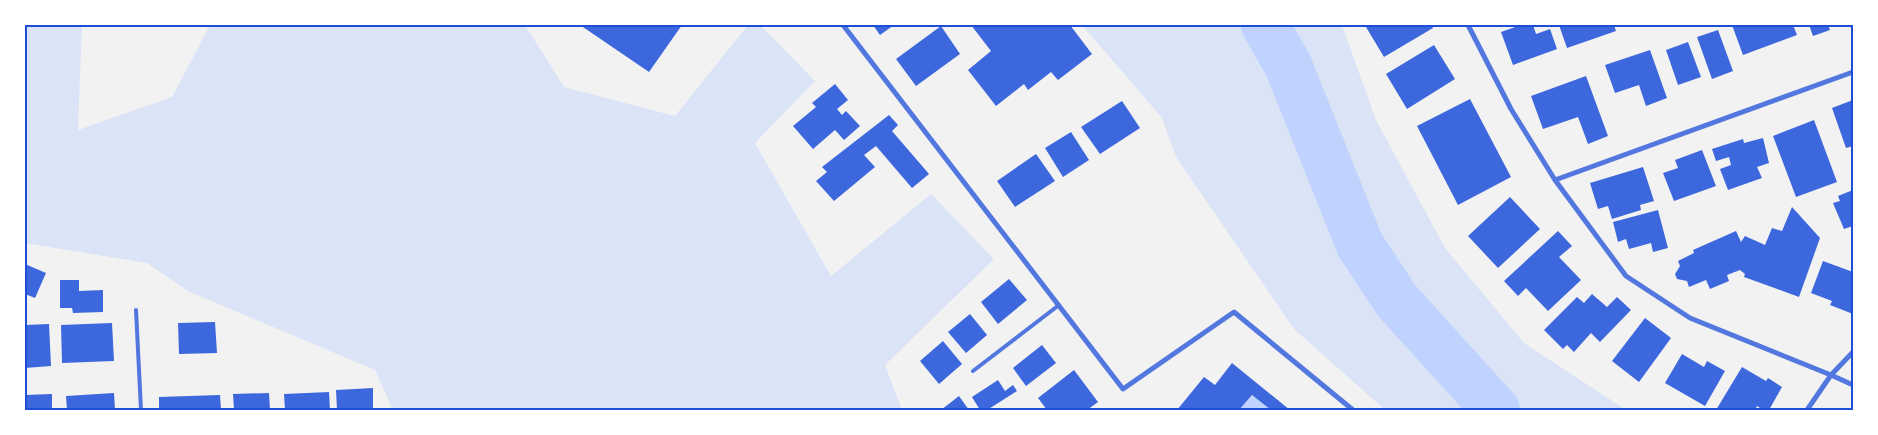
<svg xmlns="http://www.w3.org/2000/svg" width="1878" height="435" font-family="'Golos Text',sans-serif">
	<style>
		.green { fill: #dbe4f7 }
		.water { fill: #bfd3fe }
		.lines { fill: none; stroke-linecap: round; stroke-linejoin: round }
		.river { stroke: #bfd3fe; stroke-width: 48 }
		.building { fill: #3d67dc }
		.service { stroke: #5277de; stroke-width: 4 }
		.minor { stroke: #5277de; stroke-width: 5 }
		.neatline { fill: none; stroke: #1d4ed8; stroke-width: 2 }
	</style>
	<rect width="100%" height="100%" fill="#f2f2f2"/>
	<path class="green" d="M25 25H82L78 130 172 97 210 25H525L564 87 675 116 748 25H760L815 81 755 143 831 276 931 194 994 259 885 365 902 410H393L375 370 188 291 147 263 25 243Z
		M1082 25H1342L1376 120 1445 248 1524 343 1626 410H1385L1294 329 1176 157 1162 118Z"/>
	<path class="water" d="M1252 395 1271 410H1239Z"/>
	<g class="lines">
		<path class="river" d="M1265 25 1288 65 1360 245 1397 301 1496 410"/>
	</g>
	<path class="building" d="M580 25H682L649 72Z
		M873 25H894L880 35Z
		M971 25H1070L1092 54 1058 80 1051 72 1028 90 1024 84 996 106 968 70 991 51Z
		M1370 25H1432L1433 28 1384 57 1366 27Z
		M1521 25H1533L1536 34 1550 29 1557 49 1513 65 1501 32Z
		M1559 25H1614L1616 31 1567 48Z
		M1732 25H1793L1797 35 1743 55Z
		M1809 25H1828L1830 30 1813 36Z
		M941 26 960 54 916 86 896 59Z
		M1718 30 1733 71 1712 79 1697 37Z
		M1688 42 1701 77 1678 85 1666 50Z
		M1434 45 1455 79 1407 109 1386 74Z
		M1650 50 1667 98 1646 106 1639 85 1615 93 1605 65Z
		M1586 76 1608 136 1588 144 1578 117 1543 129 1531 96Z
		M835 84 848 100 837 109 842 115 846 111 860 126 844 140 835 130 813 149 793 126 816 107 812 103Z
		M1470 99 1511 177 1458 205 1417 126Z
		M1853 100V146L1846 148 1832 108Z
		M1122 101 1140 128 1100 154 1081 127Z
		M889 115 898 125 892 131 929 174 912 188 876 146 864 155 875 167 834 201 816 181 827 172 822 167Z
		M1814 120 1837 182 1796 197 1773 136Z
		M1071 132 1089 160 1063 177 1045 148Z
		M1763 138 1769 163 1757 167 1762 178 1728 190 1720 169 1731 165 1729 157 1716 161 1712 149 1743 139 1744 143Z
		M1702 150 1716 186 1674 201 1663 173 1678 168 1675 160Z
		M1036 154 1055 181 1015 207 997 181Z
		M1643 167 1654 201 1640 205 1641 210 1612 219 1608 206 1598 209 1590 183Z
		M1853 190V226L1844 229 1833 203 1840 201 1838 196Z
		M1510 197 1540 229 1498 268 1468 236Z
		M1792 207 1820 238 1799 297 1744 277 1745 274 1740 270 1727 275 1729 281 1710 289 1706 280 1689 287 1687 281 1677 279 1675 274 1680 266 1678 261 1694 253 1693 250 1736 231 1741 242 1745 236 1765 245 1772 228 1782 231Z
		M1658 210 1668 248 1653 252 1651 243 1629 249 1626 239 1618 242 1613 222Z
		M1558 231 1572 246 1559 257 1581 280 1548 311 1526 288 1518 296 1504 281Z
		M1823 261 1853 272V314L1830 305 1832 301 1811 293Z
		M25 264 46 273 35 298 25 294Z
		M1009 279 1027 300 998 324 981 302Z
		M60 280H79V291L103 290V312L73 313 72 308H60Z
		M1592 294 1607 307 1617 297 1631 310 1600 342 1591 333 1574 352 1567 345 1563 349 1544 330 1577 297 1584 303Z
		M970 314 987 335 966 353 948 332Z
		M1645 318 1671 338 1639 382 1612 361Z
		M215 322 217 353 179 354 178 323Z
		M112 323 114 361 62 363 61 325Z
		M49 324 51 366 25 368V325Z
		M943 341 962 364 939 384 920 361Z
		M1042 345 1056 363 1026 386 1013 368Z
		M1682 354 1704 367 1707 361 1725 371 1705 406 1665 383Z
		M1232 363 1290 410H1271L1252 395 1239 410H1177L1204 377 1215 385Z
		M1742 367 1766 381 1768 378 1782 387 1769 410H1763L1757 406 1755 410H1716Z
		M1074 370 1098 402 1087 410H1047L1038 398Z
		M998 380 1005 391 1013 385 1017 391 987 410H980L972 397Z
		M373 388V409L337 410 336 390Z
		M329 392 330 410H285L284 394Z
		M114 393 115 410H67L66 396Z
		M269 393 270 410H234L233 394Z
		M52 394V410H25V395Z
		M220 395 221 410H159V397Z
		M959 396 969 410H941Z"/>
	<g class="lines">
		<path class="service" d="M136 310 141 410
			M973 371 1059 305"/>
		<path class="minor" d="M843 25 1123 389 1234 312 1353 410
			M1468 25 1511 109 1555 180 1626 276 1690 318 1831 375 1853 385
			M1555 180 1853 72
			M1807 410 1831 375 1853 352"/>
	</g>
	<rect width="1878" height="435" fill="none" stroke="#ffffff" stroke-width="52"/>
	<rect x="26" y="26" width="1826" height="383" class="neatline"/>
</svg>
